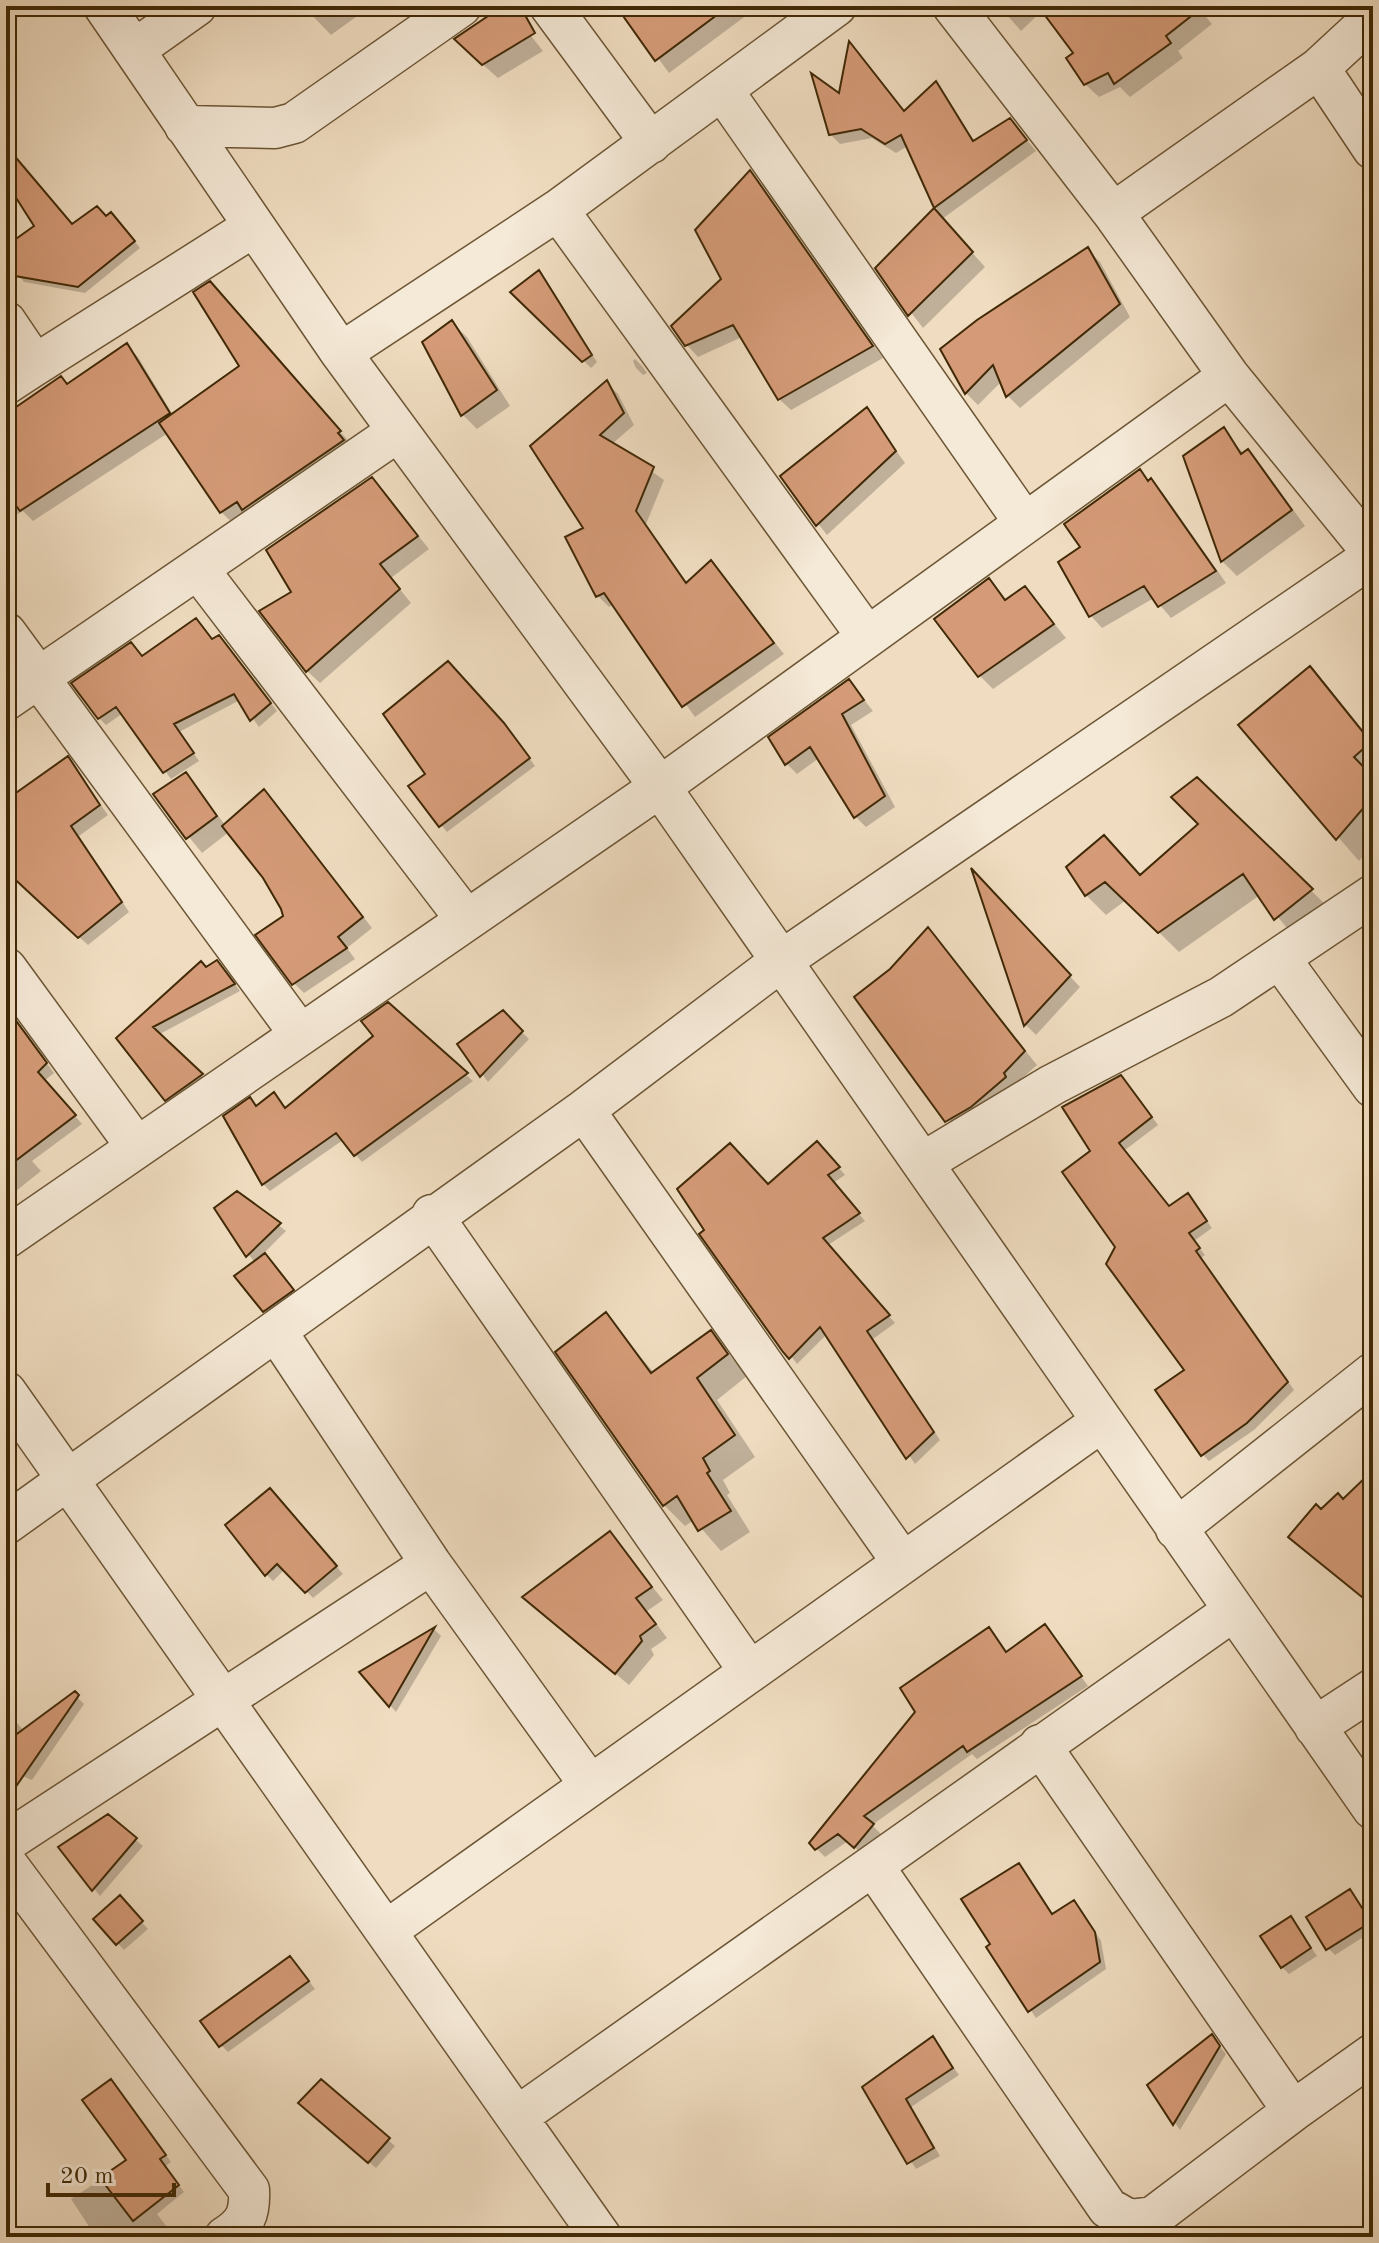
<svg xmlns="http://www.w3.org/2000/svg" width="1379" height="2243" font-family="'Old Standard TT',serif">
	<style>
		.shadow { fill: #0003 }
		.building { fill: #d59b78; stroke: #402906; stroke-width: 2 }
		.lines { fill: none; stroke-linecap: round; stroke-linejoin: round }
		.street-casing { stroke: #6c5635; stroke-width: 43 }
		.street { stroke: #f5e9d7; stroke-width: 40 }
	</style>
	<rect width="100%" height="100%" fill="#f0ddc1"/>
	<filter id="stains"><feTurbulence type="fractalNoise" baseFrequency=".0025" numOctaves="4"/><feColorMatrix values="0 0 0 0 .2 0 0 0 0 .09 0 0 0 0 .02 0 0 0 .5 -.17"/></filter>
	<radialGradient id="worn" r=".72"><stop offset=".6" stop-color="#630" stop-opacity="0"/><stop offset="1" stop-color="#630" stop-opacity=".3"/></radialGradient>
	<path class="shadow" d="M303 6H371L331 35Z
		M620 6H759L669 73Z
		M999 6H1197L1212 24 1178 51 1183 58 1130 97 1120 87 1099 97 1085 84 1076 54 1043 10 1021 31Z
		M520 22 543 51 498 78 471 54Z
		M936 84 975 142 1010 120 1036 151 942 219 985 267 923 328 877 268 937 209 908 146 896 153 872 138 840 144 830 134 841 96 905 113Z
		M6 160 72 226 106 218 118 221 140 248 85 293 24 282 6 261V249L36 226 6 178Z
		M750 173 883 358 791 410 779 399 742 337 698 357 687 345 724 279Z
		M1088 250 1100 262 1130 317 1020 408 1008 396 1002 381 978 405 966 393 942 350Z
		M539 272 597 362 591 368 513 292Z
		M210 284 359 453 242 532 221 512 168 433 33 521 23 511 13 517 6 510V421L68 386 126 345 138 357 173 415 241 367Z
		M452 323 467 337 510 406 477 429 463 415Z
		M635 359 642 366 647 373 643 375 636 368 633 361Z
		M607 383 618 394 634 425 612 444 664 480 646 524 688 584 711 563 784 654 695 717 614 604 609 607 598 596 585 529Z
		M867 410 905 463 827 535 782 477Z
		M1223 430 1244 454 1247 452 1262 467 1305 526 1237 576 1222 561 1186 456Z
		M1139 472 1163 493 1226 583 1171 618 1154 598 1102 628 1091 616 1083 548Z
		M372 479 429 549 391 578 411 603 320 683 307 671 294 593Z
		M989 581 1007 601 1025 588 1066 638 993 689 980 676Z
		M213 641 226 644 277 711 259 727 240 700 179 732 199 761 171 779 123 713 106 725 99 718 143 658Z
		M447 664 511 732 535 766 447 832 441 825 428 774Z
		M1310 669 1373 743V844L1359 861 1241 726Z
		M849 681 873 711 851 725 895 807 866 827 856 817 819 758 797 774 786 763Z
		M68 759 108 815 79 836 129 912 88 945 6 872V788L13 797Z
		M186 775 226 826 264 791 274 801 372 928 347 948 355 959 304 993 294 983 283 909 264 877 229 832 202 853 155 795Z
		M1197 779 1330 909 1295 938 1260 895 1179 952 1126 900 1106 915 1086 895 1069 867 1141 877 1201 824Z
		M975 875 1080 987 1036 1035 1026 1025Z
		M928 930 1037 1065 960 1134 857 998 892 970Z
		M206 969H224L240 991 158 1035 208 1082 170 1108 119 1038Z
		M388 1005 473 1081 362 1162 343 1140 270 1191 263 1184 250 1100 257 1107 286 1109 376 1037Z
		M6 1007 54 1073 44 1081 82 1124 32 1161 41 1171 11 1195 6 1189Z
		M502 1013 529 1039 488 1082 460 1044Z
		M1128 1084 1158 1125 1125 1150 1170 1208 1194 1203 1212 1228 1194 1241 1205 1255 1201 1258 1294 1390 1254 1430 1209 1461 1202 1454 1187 1370 1117 1247 1093 1151Z
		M824 1151 845 1175 833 1183 865 1221 828 1245 895 1323 873 1339 940 1440 915 1464 827 1334 797 1364 702 1234Z
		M237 1193 286 1231 263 1254 299 1297 271 1317 264 1310 255 1263 216 1209Z
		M606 1315 654 1373 711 1333 747 1376 717 1400 755 1457 723 1480 730 1493 727 1495 750 1532 721 1551 694 1520 685 1526 664 1505Z
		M276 1497 343 1574 313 1598 285 1569 273 1581 266 1574Z
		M610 1534 663 1600 647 1611 667 1638 651 1649 654 1655 629 1685 525 1598Z
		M1045 1627 1088 1686 977 1759 972 1754 872 1825 881 1834 863 1855 848 1841 825 1857 811 1843 989 1630 1007 1653Z
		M435 1630 441 1636 396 1712 362 1673Z
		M74 1694 84 1704 32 1780 6 1769V1710L24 1731Z
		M108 1817 143 1846 100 1896 61 1848Z
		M1018 1865 1053 1915 1074 1902 1081 1909 1101 1941 1106 1969 1036 2018 989 1948 993 1945Z
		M1350 1892 1373 1924V1931L1335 1955 1328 1948Z
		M120 1898 148 1929 124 1950 96 1919Z
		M1291 1919 1317 1956 1289 1974 1282 1967Z
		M297 1965 315 1989 228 2052 221 2045Z
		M1211 2036 1226 2054 1180 2130 1150 2086Z
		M932 2038 959 2075 911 2107 940 2156 916 2169 865 2088Z
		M118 2089 171 2162 165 2167 184 2192 157 2214 170 2231 162 2237H96L71 2199 129 2161Z
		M307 2110 388 2140 395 2146 376 2168Z"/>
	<path class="building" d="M503 6H520L535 33 482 65 454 39Z
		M616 6H729L655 61Z
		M1038 6H1204L1166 36 1171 43 1114 84 1108 73 1084 85 1066 58 1073 53Z
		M849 41 904 111 936 81 973 141 1010 118 1027 140 934 208 901 135 885 144 861 129 829 135 811 73 839 93Z
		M12 153 72 224 97 206 106 216 111 212 135 241 78 287 15 276 6 264V246L34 226 6 182V157Z
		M750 170 873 346 778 400 733 325 685 346 671 326 721 279 695 230Z
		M934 208 973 252 908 316 875 268Z
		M1088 247 1120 304 1006 397 993 365 965 394 940 349 977 320Z
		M539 270 592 355 582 362 510 292Z
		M210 281 341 431 338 433 344 440 242 510 237 502 220 513 159 423 239 366 193 292Z
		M452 320 497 390 461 416 422 342Z
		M127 343 170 413 20 511 6 493V414L61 376 67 384Z
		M607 380 624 413 600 435 654 467 636 511 686 583 711 560 774 643 682 707 604 593 596 597 565 537 583 528 530 446Z
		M867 407 896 451 816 526 780 476Z
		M1224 427 1241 454 1248 449 1292 510 1221 562 1183 456Z
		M1140 469 1148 481 1151 478 1216 571 1158 607 1144 586 1089 617 1058 562 1080 547 1064 524Z
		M372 477 418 536 380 564 400 589 306 672 259 611 291 592 266 550Z
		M989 578 1005 600 1025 586 1054 624 978 677 934 619Z
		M196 618 212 639 219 635 271 703 250 721 234 694 174 724 194 753 163 773 116 707 98 719 71 683 131 642 142 656Z
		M448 661 504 723 530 758 439 827 408 786 425 774 383 714Z
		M1310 666 1371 742 1354 757 1373 777V797L1336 840 1238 725Z
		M849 679 864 700 842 714 885 796 854 818 810 747 785 765 768 737Z
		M68 756 100 805 71 826 122 902 78 938 6 871V800Z
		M186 772 217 816 186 839 153 794Z
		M1197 777 1313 889 1274 920 1243 874 1158 933 1105 882 1085 896 1066 867 1104 835 1140 875 1198 824 1171 797Z
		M264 789 363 917 338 937 347 948 292 985 255 935 283 916 281 909 263 878 222 826Z
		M971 868 1071 975 1024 1026Z
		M928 927 1025 1051 1004 1073 1006 1077 971 1107 945 1122 854 997 890 969Z
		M217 960 235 984 153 1027 203 1074 165 1101 116 1038 201 961 206 967Z
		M388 1002 468 1073 354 1156 336 1133 262 1185 223 1116 250 1097 256 1106 274 1092 285 1108 373 1036 361 1021Z
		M6 1007 47 1063 38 1072 76 1115 6 1168Z
		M503 1010 523 1031 480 1077 457 1044Z
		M1121 1075 1152 1117 1119 1143 1169 1206 1188 1193 1207 1221 1189 1233 1200 1248 1196 1251 1288 1382 1247 1423 1201 1456 1155 1390 1184 1370 1106 1264 1115 1247 1062 1172 1090 1151 1062 1107Z
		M817 1141 840 1167 828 1175 860 1213 823 1238 890 1315 867 1331 934 1432 906 1459 820 1327 789 1359 783 1352 699 1234 704 1230 677 1189 730 1143 768 1184Z
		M237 1191 281 1223 246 1257 214 1208Z
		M265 1253 294 1290 263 1312 234 1276Z
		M606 1312 651 1373 711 1330 728 1354 697 1378 735 1435 703 1458 710 1471 707 1473 731 1511 698 1531 677 1496 663 1506 555 1352Z
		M1373 1470V1606L1288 1537 1316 1504 1321 1509 1338 1493 1343 1499Z
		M270 1488 337 1566 305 1593 277 1564 265 1576 225 1525Z
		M610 1531 652 1587 636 1598 656 1624 640 1636 642 1641 615 1674 522 1597Z
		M1045 1624 1082 1676 967 1752 963 1746 864 1816 874 1824 854 1848 838 1834 815 1850 809 1843 915 1712 900 1688 989 1627 1006 1652Z
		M435 1627 389 1707 359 1672Z
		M75 1691 79 1695 6 1801V1742Z
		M108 1814 137 1838 92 1891 58 1847Z
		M1019 1863 1052 1914 1074 1900 1095 1932 1100 1962 1028 2012 986 1947 990 1944 961 1899Z
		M1350 1889 1371 1922 1326 1950 1306 1917Z
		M120 1895 143 1921 116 1945 93 1919Z
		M1291 1916 1311 1948 1281 1968 1260 1936Z
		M290 1956 309 1981 219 2047 200 2021Z
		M1212 2034 1220 2046 1173 2125 1147 2085Z
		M933 2036 953 2068 906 2099 934 2148 907 2164 862 2087Z
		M111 2079 166 2155 160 2159 179 2185 133 2221 100 2178 126 2160 82 2100Z
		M321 2079 390 2138 368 2163 298 2103Z"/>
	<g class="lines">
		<g class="street-casing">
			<path id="street" d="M104 6 341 353 660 787 1373 1809
				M550 6 651 143
				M953 6 1113 213 1229 376 1373 553
				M134 50 196 6
				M1319 68 1373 149
				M723 91 1024 522
				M185 126 275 128 294 123 461 6
				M558 210 866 635
				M1113 213 1319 68 1373 18
				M6 322 35 365 6 384
				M341 353 558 210 836 6
				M35 365 253 227
				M198 569 465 918
				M6 633 299 1033
				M6 700 397 432
				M1281 960 1373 1087
				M6 968 136 1146
				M584 1110 903 1563
				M924 1162 1052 1085 1221 997 1373 895
				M432 1215 750 1672
				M6 1238 660 787 1229 376
				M276 1331 431 1564 590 1785
				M6 1392 601 2237
				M6 1524 584 1110 781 961 1373 556
				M1176 1529 1373 1373
				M1315 1727 1373 1689
				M1040 1745 1293 2111 1373 2054
				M6 1842 431 1564
				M6 1863 249 2190C250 2213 246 2224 225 2237
				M874 1867 1108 2208 1129 2220 1153 2217 1293 2111
				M386 1931 1101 1422
				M517 2117 1233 1611"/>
		</g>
		<use href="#street" class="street"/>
	</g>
	<rect width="1379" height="2243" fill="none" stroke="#f0ddc1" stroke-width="32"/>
	<rect x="8" y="8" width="1363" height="2227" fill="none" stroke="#402906" stroke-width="4"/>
	<rect x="16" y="16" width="1347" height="2211" fill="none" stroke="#402906" stroke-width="2"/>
	<path d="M48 2183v12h126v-12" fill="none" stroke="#402906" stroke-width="4"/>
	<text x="60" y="2183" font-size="24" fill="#402906" stroke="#f5e9d7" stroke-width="6" paint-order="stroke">20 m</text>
	<rect width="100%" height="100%" filter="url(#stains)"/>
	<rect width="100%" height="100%" fill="url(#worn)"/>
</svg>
